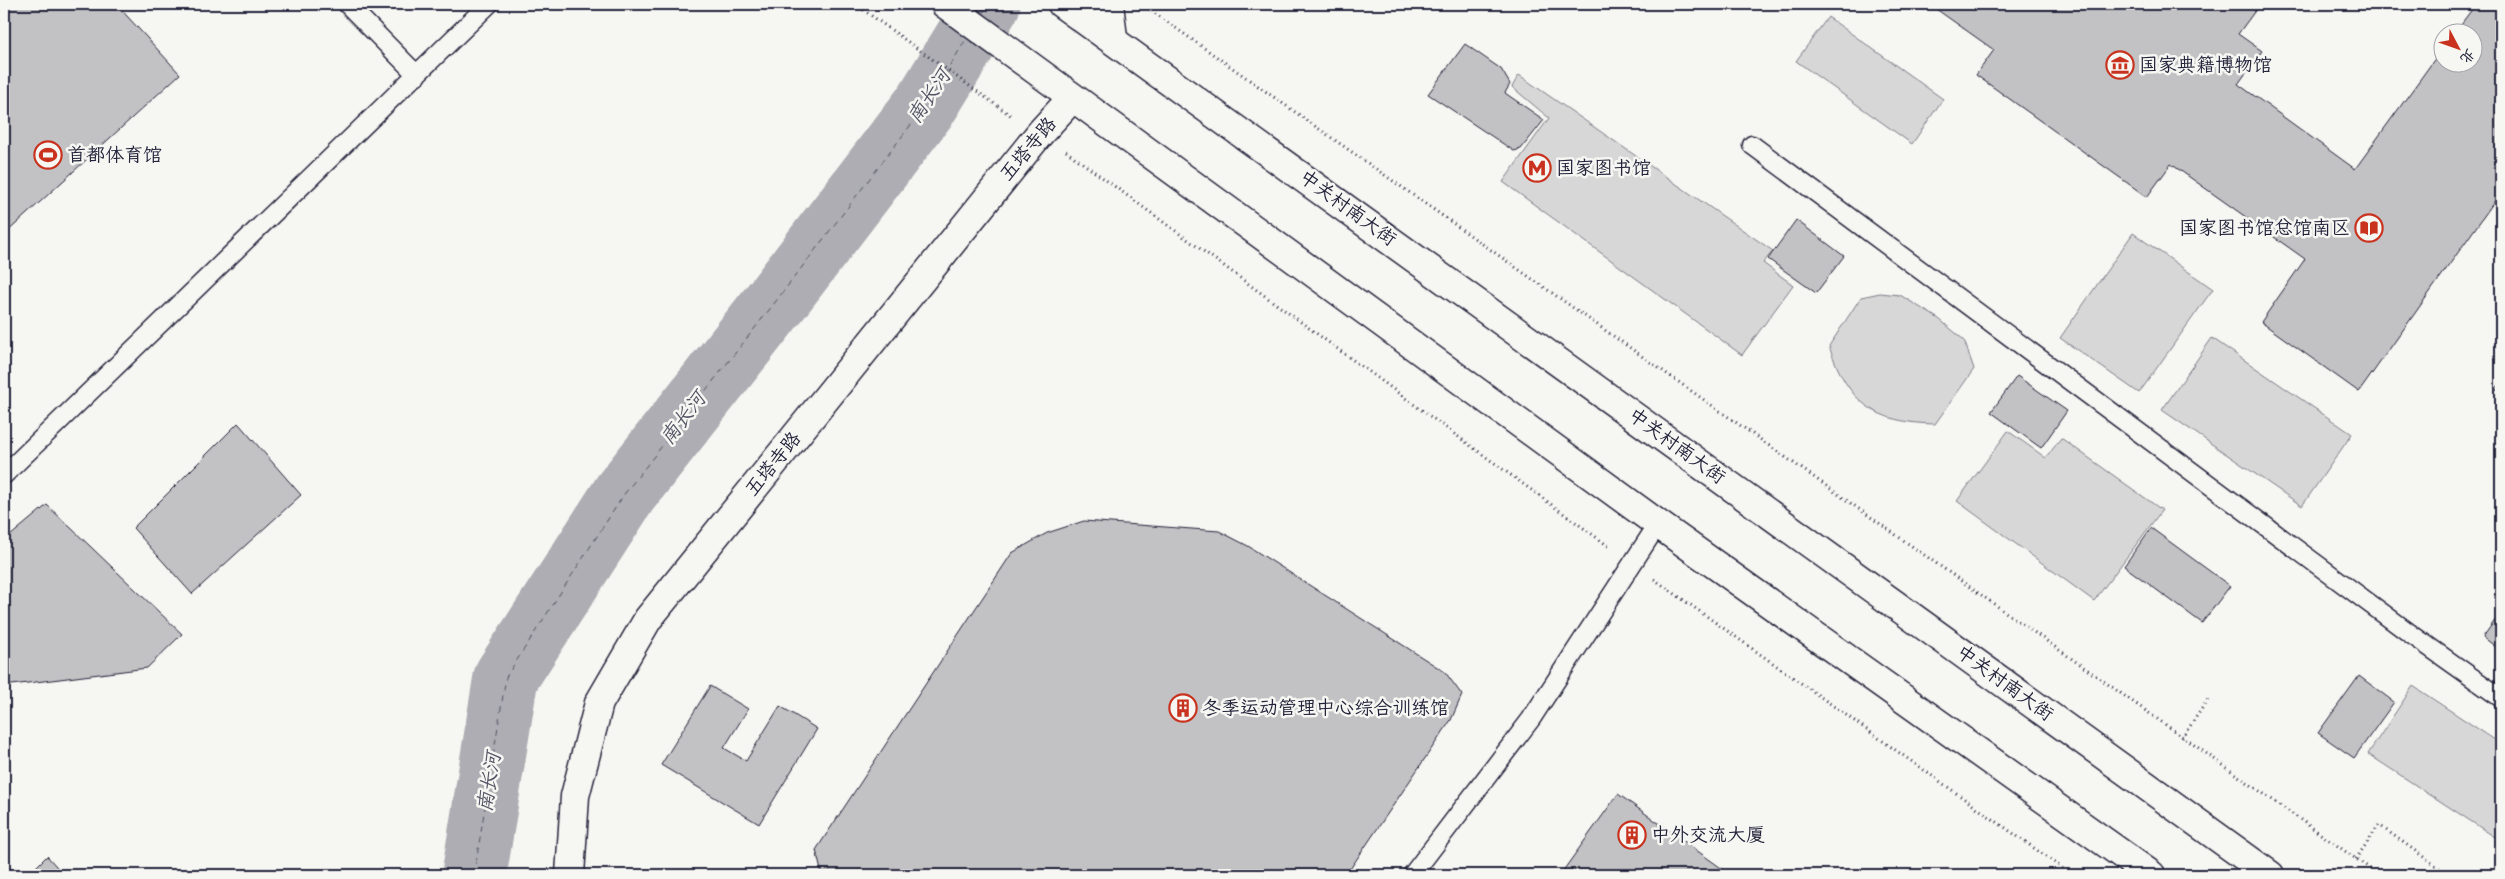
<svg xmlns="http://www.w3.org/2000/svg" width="2505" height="879" font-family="'Comic Neue','LXGW WenKai TC',sans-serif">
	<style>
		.green { fill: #d7d7d7; stroke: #7c7c89 }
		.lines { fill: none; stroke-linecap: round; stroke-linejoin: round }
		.river { stroke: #adadb3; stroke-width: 65 }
		.ferry { stroke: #535365; stroke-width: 1; stroke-dasharray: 6 5; stroke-linecap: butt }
		.building { fill: #c2c2c4; stroke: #22223b }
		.lane-casing { stroke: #22223b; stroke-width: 21 }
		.street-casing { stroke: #22223b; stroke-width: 31 }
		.primary-casing { stroke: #22223b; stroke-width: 31 }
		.path { stroke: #22223b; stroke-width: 3; stroke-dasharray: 1 4; stroke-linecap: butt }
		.lane { stroke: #f6f6f2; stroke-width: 18 }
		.street { stroke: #f6f6f2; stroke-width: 28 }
		.primary { stroke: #f6f6f2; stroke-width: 28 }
		.labels { text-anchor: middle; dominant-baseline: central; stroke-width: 5; stroke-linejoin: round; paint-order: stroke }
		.poi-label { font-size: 19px; fill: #22223b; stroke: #f6f6f2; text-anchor: start }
		.street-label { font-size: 19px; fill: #22223b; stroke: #f6f6f2 }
		.water-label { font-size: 20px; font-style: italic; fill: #535365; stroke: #f6f6f2 }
	</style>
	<rect width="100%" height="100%" fill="#f6f6f2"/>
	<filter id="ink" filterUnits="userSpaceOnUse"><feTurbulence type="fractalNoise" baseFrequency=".02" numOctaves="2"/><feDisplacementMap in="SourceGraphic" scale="10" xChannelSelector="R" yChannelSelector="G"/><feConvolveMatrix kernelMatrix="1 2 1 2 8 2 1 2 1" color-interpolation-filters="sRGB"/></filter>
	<g filter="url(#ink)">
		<path class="green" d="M1828 17 1943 99 1912 144 1796 61Z
			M1519 75 1773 251 1763 263 1793 285 1742 355 1503 182 1549 118 1512 87Z
			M2133 233 2213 289 2139 393 2060 338Z
			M1880 293 1900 295 1939 319 1964 340 1974 369 1935 424C1875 423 1848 403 1829 346L1861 297Z
			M2212 338 2352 434 2302 506 2162 410Z
			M2008 431 2046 458 2061 438 2162 510 2094 601 1957 501Z
			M2413 686 2501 744V841L2368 754Z"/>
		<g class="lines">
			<path class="river" d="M474 875 506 677 625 493 773 305 926 105 988 4"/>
			<path class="ferry" d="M982 14 988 4
				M474 875 506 677 625 493 773 305 926 105 968 36"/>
		</g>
		<path class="building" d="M4 4H116L180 74 4 235Z
			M1929 4H2260L2238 34 2262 51 2238 84 2355 169 2442 49V62H2472V32H2455L2476 4H2501V192L2359 392 2261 322 2305 259 2171 164 2147 197 1976 75 1994 50Z
			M1465 44 1501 69 1510 84 1505 93 1544 120 1521 149 1514 151 1428 94Z
			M1796 220 1844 256 1816 293 1768 259Z
			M2017 376 2067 411 2041 448 1991 412Z
			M2501 382V393L2496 389Z
			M238 423 301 495 192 594 133 528Z
			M47 505 182 634 147 668 4 686V541Z
			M1084 521 1219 531 1248 546 1445 672 1462 695 1451 720 1346 875H822L816 850 1012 553 1047 533Z
			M2151 528 2230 586 2202 623 2124 566Z
			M2501 612V651L2483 637Z
			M2359 676 2394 702 2354 758 2318 733Z
			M710 686 748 709 724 748 746 761 780 706 817 729 759 824 661 765Z
			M1618 794 1731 875H1560Z
			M47 856 64 875H28Z"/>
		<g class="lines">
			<g class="lane-casing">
				<path id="lane" d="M347 4 417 75
					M1752 145 2408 632 2501 698
					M4 475 489 4
					M1412 875 1531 719 1658 524"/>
			</g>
			<g class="street-casing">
				<path id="street" d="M1109 4 1113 38
					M570 875 575 796 599 703 648 619 1041 132 1072 98"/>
			</g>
			<g class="primary-casing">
				<path id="primary" d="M945 4 1658 524 2151 875
					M1062 4 2270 875"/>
			</g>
			<path class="path" d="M855 4 1013 117
				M1143 5 2379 875
				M1066 151 1611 548
				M1654 579 2072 875
				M2182 738 2209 698
				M2356 859 2379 825 2449 875"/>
			<use href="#lane" class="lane"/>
			<use href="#street" class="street"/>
			<use href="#primary" class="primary"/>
		</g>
	</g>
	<defs>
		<g id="museum-ring" transform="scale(1.4375)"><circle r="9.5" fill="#f6f6f2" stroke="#c8321e" stroke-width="1.5"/><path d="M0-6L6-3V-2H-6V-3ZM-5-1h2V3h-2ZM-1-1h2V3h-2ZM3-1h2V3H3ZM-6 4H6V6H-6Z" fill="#c8321e"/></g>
		<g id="stadium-ring" transform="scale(1.4375)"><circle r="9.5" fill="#f6f6f2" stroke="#c8321e" stroke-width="1.5"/><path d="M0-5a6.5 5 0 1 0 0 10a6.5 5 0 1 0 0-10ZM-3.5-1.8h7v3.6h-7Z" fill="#c8321e"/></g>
		<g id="metro-ring" transform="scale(1.4375)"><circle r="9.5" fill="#f6f6f2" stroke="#c8321e" stroke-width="1.5"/><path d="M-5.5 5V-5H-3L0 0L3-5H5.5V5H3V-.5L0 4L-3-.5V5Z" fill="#c8321e"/></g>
		<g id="library-ring" transform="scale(1.4375)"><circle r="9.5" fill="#f6f6f2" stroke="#c8321e" stroke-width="1.5"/><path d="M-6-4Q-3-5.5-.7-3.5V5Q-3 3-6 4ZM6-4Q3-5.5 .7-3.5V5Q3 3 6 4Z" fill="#c8321e"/></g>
		<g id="building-ring" transform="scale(1.4375)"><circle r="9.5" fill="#f6f6f2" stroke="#c8321e" stroke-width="1.5"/><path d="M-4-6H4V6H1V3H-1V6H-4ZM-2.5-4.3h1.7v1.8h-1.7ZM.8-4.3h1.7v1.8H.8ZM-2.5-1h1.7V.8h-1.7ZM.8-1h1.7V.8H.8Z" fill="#c8321e"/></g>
	</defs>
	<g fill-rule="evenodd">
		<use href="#museum-ring" x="2120" y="65"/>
		<use href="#stadium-ring" x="48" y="155"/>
		<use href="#metro-ring" x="1537" y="168"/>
		<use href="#library-ring" x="2369" y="228"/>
		<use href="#building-ring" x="1183" y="708"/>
		<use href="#building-ring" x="1632" y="835"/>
	</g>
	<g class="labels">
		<g class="poi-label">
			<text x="2139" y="65">国家典籍博物馆</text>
			<text x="67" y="155">首都体育馆</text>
			<text x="1556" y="168">国家图书馆</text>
			<text x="2350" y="228" text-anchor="end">国家图书馆总馆南区</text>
			<text x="1202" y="708">冬季运动管理中心综合训练馆</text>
			<text x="1651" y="835">中外交流大厦</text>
		</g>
		<g class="street-label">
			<text transform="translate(1028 149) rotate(-50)">五塔寺路</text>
			<text transform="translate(1348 208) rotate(36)">中关村南大街</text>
			<text transform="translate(1677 446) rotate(36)">中关村南大街</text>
			<text transform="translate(773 464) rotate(-51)">五塔寺路</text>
			<text transform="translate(2005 683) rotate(36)">中关村南大街</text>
		</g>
		<g class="water-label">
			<text transform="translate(929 96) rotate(-56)">南长河</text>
			<text transform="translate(683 418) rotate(-52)">南长河</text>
			<text transform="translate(489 782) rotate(-81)">南长河</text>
		</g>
	</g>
	<rect width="2505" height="879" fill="none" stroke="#f6f6f2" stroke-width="20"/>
	<rect x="10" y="10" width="2485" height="859" fill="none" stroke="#22223b" stroke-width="2" filter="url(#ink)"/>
	<g transform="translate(2458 48) rotate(131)"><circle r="24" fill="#f6f6f2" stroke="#a1a1a9"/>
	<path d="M0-4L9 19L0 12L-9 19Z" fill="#c8321e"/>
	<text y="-8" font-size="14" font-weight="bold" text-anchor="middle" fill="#22223b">北</text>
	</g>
</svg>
